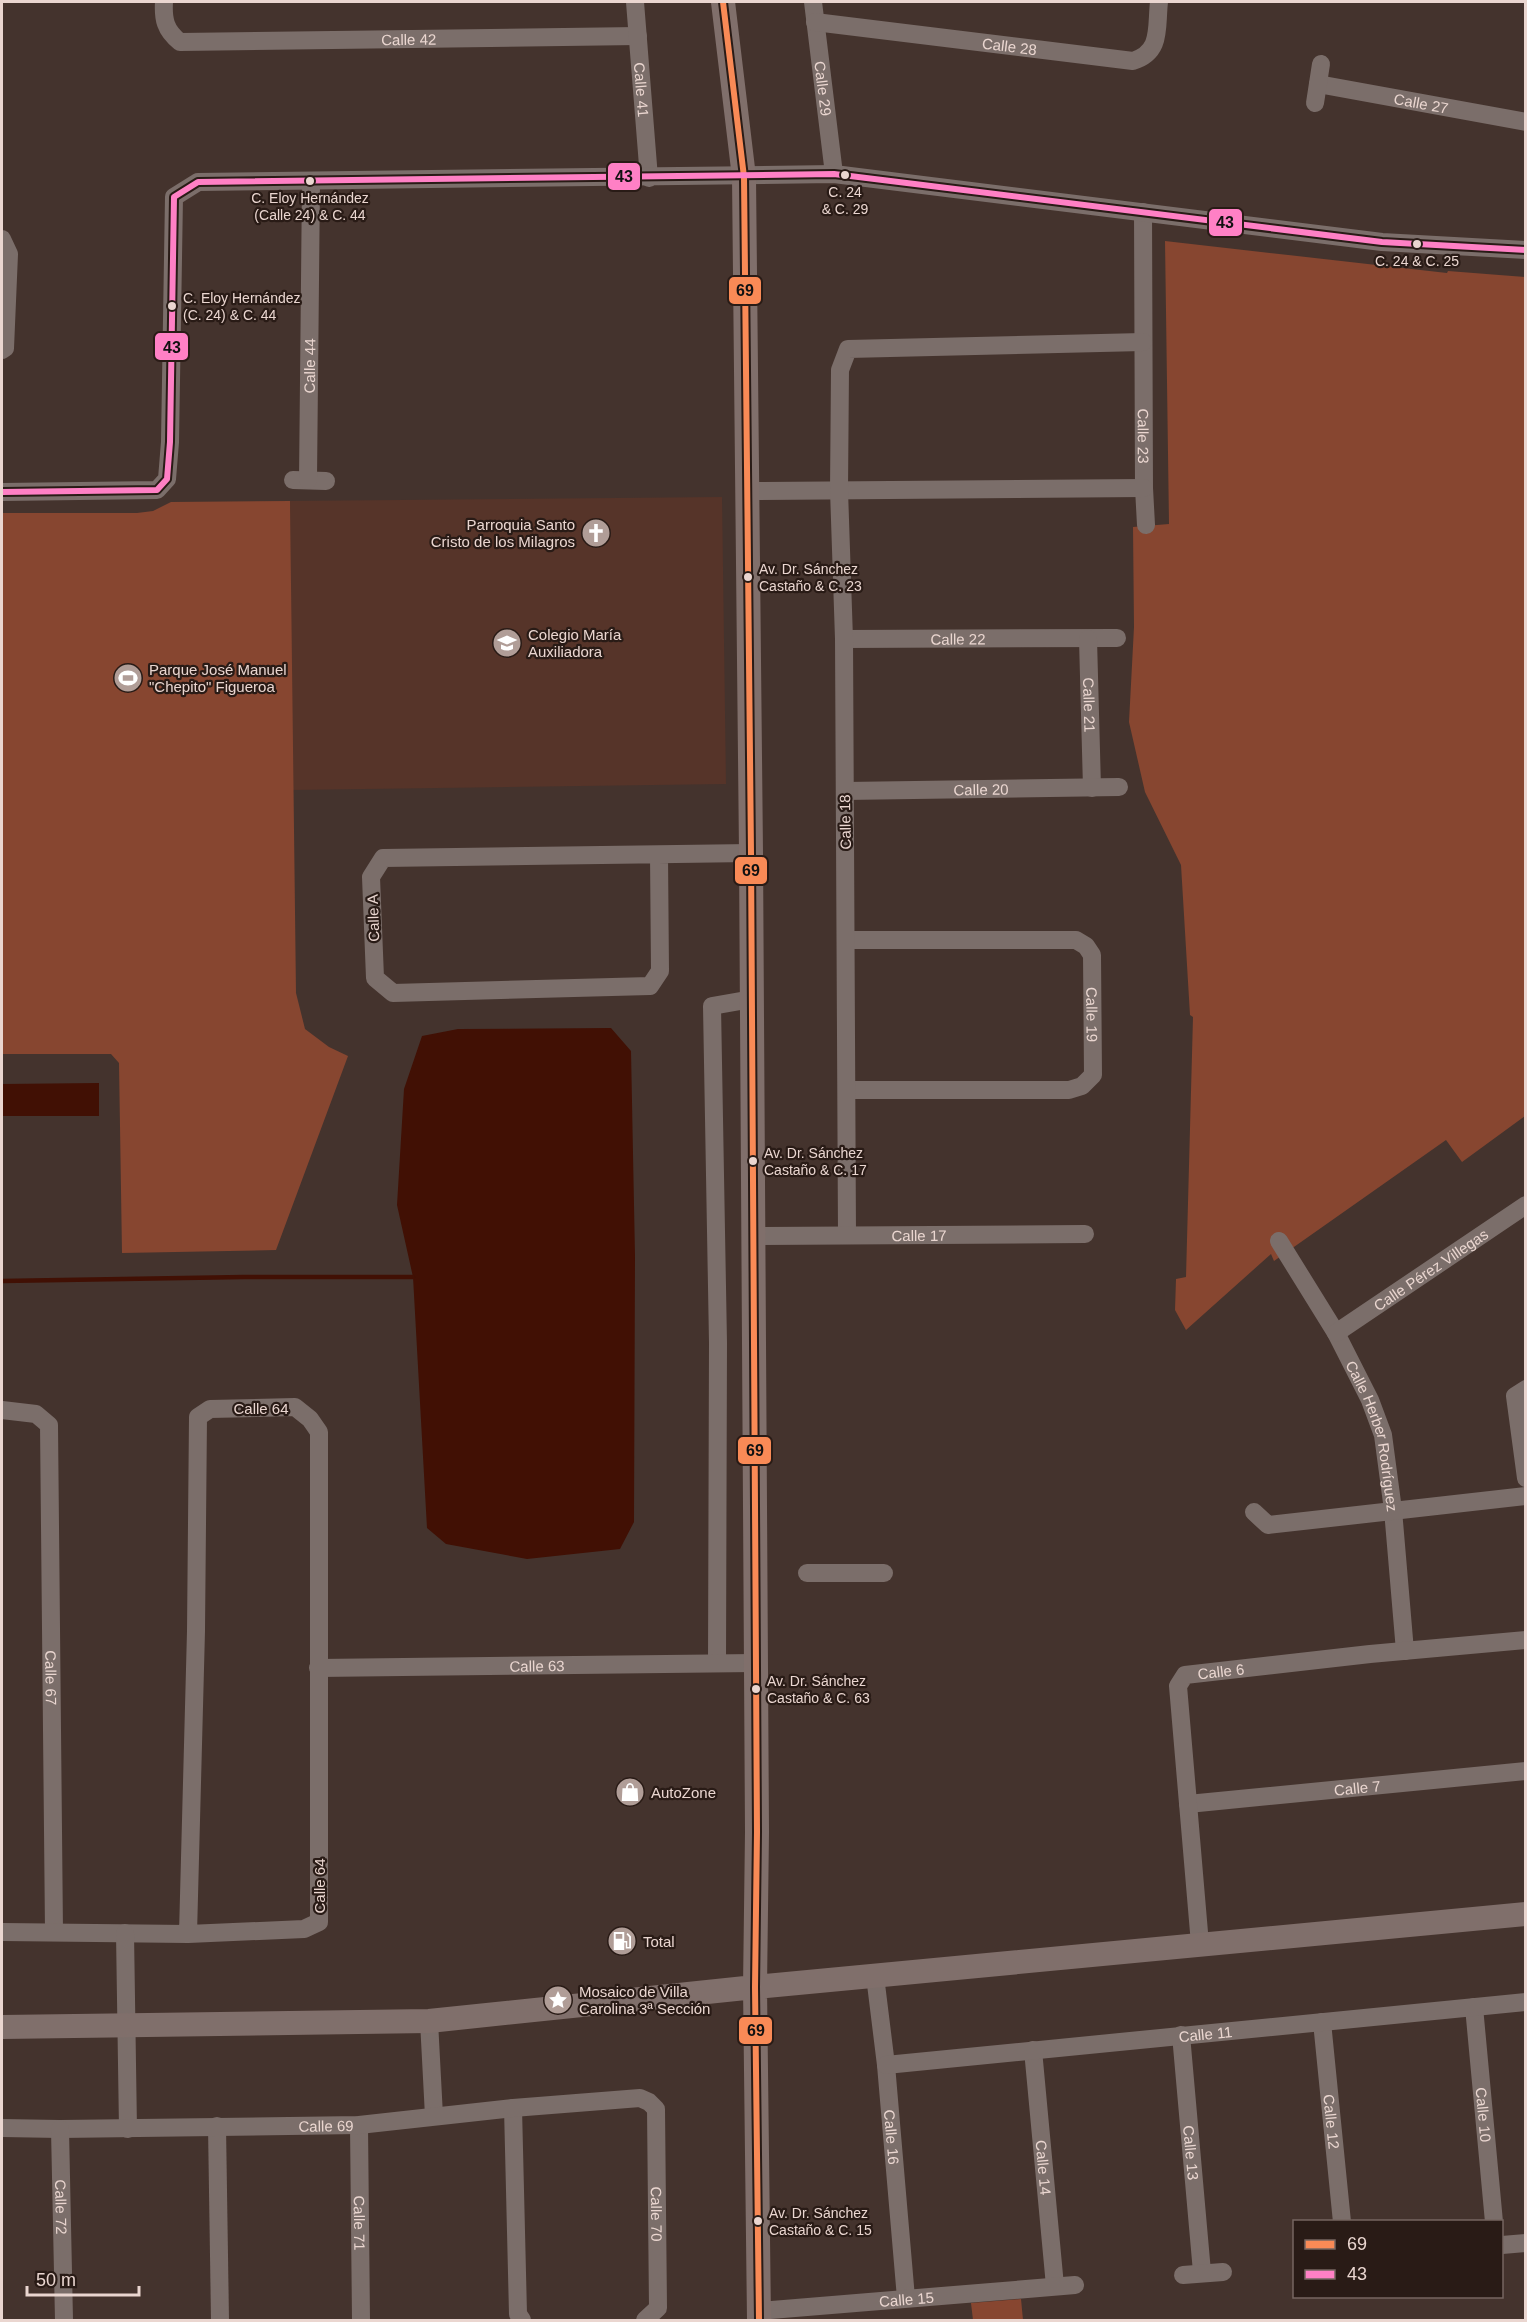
<svg xmlns="http://www.w3.org/2000/svg" width="1527" height="2322" font-family="Helvetica,sans-serif">
	<style>
		.built { fill: #563429 }
		.green { fill: #874630 }
		.water { fill: #411004 }
		.lines { fill: none; stroke-linecap: round; stroke-linejoin: round }
		.stream { stroke: #411004; stroke-width: 4.5 }
		.street { stroke: #7b6e6a; stroke-width: 18 }
		.secondary { stroke: #806f6b; stroke-width: 24 }
		.bus-1-casing { stroke: #291b16; stroke-width: 10 }
		.bus-2-casing { stroke: #291b16; stroke-width: 10 }
		.bus-1 { stroke: #f98a56; stroke-width: 6 }
		.bus-2 { stroke: #ff80c5; stroke-width: 6 }
		.bus-dot { fill: #ead6d0; stroke: #291b16; stroke-width: 2 }
		.labels { text-anchor: middle; dominant-baseline: central; stroke-width: 4.5; stroke-linejoin: round; paint-order: stroke }
		.bus-label { font-size: 14px; fill: #ead6d0; stroke: #291b16; text-anchor: start }
		.street-label { font-size: 15px; fill: #ead6d0; stroke: #291b16 }
		.poi-label { font-size: 15px; fill: #ead6d0; stroke: #291b16; text-anchor: start }
		.line-badge { stroke: #291b16; stroke-width: 2 }
		.pale-badge-label { font-size: 16px; text-anchor: middle; font-weight: bold; fill: #111 }
	</style>
	<rect width="100%" height="100%" fill="#44332d"/>
	<path class="built" d="M722 497 726 784 292 790 290 501Z"/>
	<path class="green" d="M1165 241 1447 273 1448 271 1525 277V1116L1462 1162 1446 1140 1274 1261 1271 1254 1186 1330 1175 1310 1176 1279 1186 1277 1193 1017 1190 1015 1181 865 1145 792 1129 722 1134 627 1133 527 1169 524Z
		M290 501 296 993 305 1029 329 1047 348 1056 276 1250 122 1253 119 1063 111 1054H2V513H137L153 511 171 502Z
		M1021 2299 1023 2320H973L971 2303Z"/>
	<path class="water" d="M611 1028 631 1051 635 1256 634 1522 620 1549 527 1559 446 1544 427 1528 413 1277 397 1205 404 1089 422 1036 458 1029Z
		M99 1083V1116H2V1084Z"/>
	<g class="lines">
		<path class="stream" d="M2 1281 244 1277H413"/>
		<g class="street">
			<path id="s1" d="M164 2C163 19 165 30 180 42L638 36"/>
			<path id="s2" d="M635 2 649 178"/>
			<path id="s3" d="M813 2 834 174"/>
			<path id="s4" d="M815 22 1133 61C1162 52 1156 28 1159 2"/>
			<path id="s5" d="M1318 84 1526 122"/>
			<path d="M1315 103 1321 64"/>
			<path id="s6" d="M1143 212 1144 488 1146 525"/>
			<path d="M2 239 9 254 5 348 2 350"/>
			<path d="M293 480 326 481"/>
			<path id="s7" d="M308 480 311 181"/>
			<path d="M748 491 1144 488"/>
			<path d="M2 492 157 490 167 479 170 442 174 197 198 182 834 174 1382 242 1526 250"/>
			<path id="s8" d="M844 639 1117 638"/>
			<path id="s9" d="M1088 639 1092 788"/>
			<path id="s10" d="M845 791 1119 787"/>
			<path d="M659 855 660 971 650 986 393 993 375 978 371 877 383 858 751 853"/>
			<path id="s11" d="M846 940H1076L1086 946 1092 955 1093 1075 1082 1086 1069 1090H848"/>
			<path d="M847 1234 844 639 839 490 840 370 848 349 1143 342"/>
			<path id="s12" d="M753 1236 1085 1234"/>
			<path id="s13" d="M1279 1241 1336 1333 1370 1400 1383 1435 1393 1510 1405 1651"/>
			<path id="s14" d="M1336 1333 1526 1205"/>
			<path d="M1526 1389 1515 1396 1526 1478"/>
			<path id="s15" d="M2 1410 36 1414 49 1425 54 1932"/>
			<path d="M1254 1512 1268 1525 1526 1496"/>
			<path d="M807 1573H884"/>
			<path d="M717 1663 718 1343 712 1006 752 999"/>
			<path id="s16" d="M318 1668 755 1663"/>
			<path id="s17" d="M1188 1804 1526 1771"/>
			<path d="M2 1932 188 1934 304 1929 319 1922V1432L310 1419 295 1407 210 1409 198 1417 196 1631 188 1934"/>
			<path d="M125 1933 128 2129"/>
			<path id="s18" d="M1200 1944 1178 1686 1185 1675 1370 1654 1526 1640"/>
			<path id="s19" d="M875 1976 886 2065 906 2298"/>
			<path id="s20" d="M1474 2007 1494 2222"/>
			<path d="M429 2021 434 2116"/>
			<path id="s21" d="M1322 2022 1342 2222"/>
			<path id="s22" d="M1181 2035 1202 2272"/>
			<path id="s23" d="M1033 2050 1055 2286"/>
			<path id="s24" d="M886 2065 1526 2002"/>
			<path d="M513 2108 518 2314 522 2320"/>
			<path id="s25" d="M359 2125 361 2320"/>
			<path d="M217 2126 220 2320"/>
			<path id="s26" d="M2 2128 60 2129 359 2125 513 2108 640 2098 649 2102 656 2109 658 2308 645 2320"/>
			<path id="s27" d="M60 2129 64 2320"/>
			<path d="M1502 2245 1526 2243"/>
			<path d="M1183 2275 1223 2272"/>
			<path id="s28" d="M759 2311 1075 2285"/>
		</g>
		<path class="secondary" d="M723 2 744 177 751 853 757 1832 755 1987 759 2320
			M2 2027 429 2021 755 1987 1526 1914"/>
		<g class="bus-1-casing">
			<path id="bus-1" d="M723 2 744 177 751 853 757 1832 755 1987 759 2320"/>
		</g>
		<g class="bus-2-casing">
			<path id="bus-2" d="M2 492 157 490 167 479 170 442 174 197 198 182 834 174 1382 242 1526 250"/>
		</g>
		<use href="#bus-1" class="bus-1"/>
		<use href="#bus-2" class="bus-2"/>
	</g>
	<defs>
		<g id="church-disc" transform="scale(1.5)"><circle r="9.5" fill="#b09d97" stroke="#291b16"/><path d="M-1.2-6h2.4v3.5h3.3v2.4h-3.3V6h-2.4V-.1h-3.3v-2.4h3.3Z" fill="#fff"/></g>
		<g id="school-disc" transform="scale(1.5)"><circle r="9.5" fill="#b09d97" stroke="#291b16"/><path d="M0-5L7-2L0 1L-7-2ZM-4 1L0 2.5L4 1V4Q0 6-4 4Z" fill="#fff"/></g>
		<g id="stadium-disc" transform="scale(1.5)"><circle r="9.5" fill="#b09d97" stroke="#291b16"/><path d="M0-5a6.5 5 0 1 0 0 10a6.5 5 0 1 0 0-10ZM-3.5-1.8h7v3.6h-7Z" fill="#fff"/></g>
		<g id="shop-disc" transform="scale(1.5)"><circle r="9.5" fill="#b09d97" stroke="#291b16"/><path d="M-5-2.5h2.3a2.7 3.5 0 0 1 5.4 0H5L5.5 6h-11ZM-1.5-2.5h3a1.5 2.3 0 0 0-3 0Z" fill="#fff"/></g>
		<g id="fuel-disc" transform="scale(1.5)"><circle r="9.5" fill="#b09d97" stroke="#291b16"/><path d="M-5.5-6h7V0h2V4h1.3V-2.5L3-4.5l.8-.8L6-3V5H2.5V1h-1V6h-7ZM-4.2-4.7v3.2H.2V-4.7Z" fill="#fff"/></g>
		<g id="sight-disc" transform="scale(1.5)"><circle r="9.5" fill="#b09d97" stroke="#291b16"/><path d="M0-6L1.8-2.2L6-1.7L2.9 1.2L3.7 5.4L0 3.3L-3.7 5.4L-2.9 1.2L-6-1.7L-1.8-2.2Z" fill="#fff"/></g>
	</defs>
	<g fill-rule="evenodd">
		<use href="#church-disc" x="596" y="533"/>
		<use href="#school-disc" x="507" y="643"/>
		<use href="#stadium-disc" x="128" y="678"/>
		<use href="#shop-disc" x="630" y="1792"/>
		<use href="#fuel-disc" x="622" y="1941"/>
		<use href="#sight-disc" x="558" y="2000"/>
	</g>
	<g class="bus-dot">
		<circle cx="845" cy="175" r="5"/>
		<circle cx="310" cy="181" r="5"/>
		<circle cx="1417" cy="244" r="5"/>
		<circle cx="172" cy="306" r="5"/>
		<circle cx="748" cy="577" r="5"/>
		<circle cx="753" cy="1161" r="5"/>
		<circle cx="756" cy="1689" r="5"/>
		<circle cx="758" cy="2221" r="5"/>
	</g>
	<g class="labels">
		<g class="bus-label">
			<text x="845" y="192" text-anchor="middle">C. 24<tspan x="845" dy="17">&amp; C. 29</tspan></text>
			<text x="310" y="198" text-anchor="middle">C. Eloy Hernández<tspan x="310" dy="17">(Calle 24) &amp; C. 44</tspan></text>
			<text x="1417" y="261" text-anchor="middle">C. 24 &amp; C. 25</text>
			<text x="183" y="298">C. Eloy Hernández<tspan x="183" dy="17">(C. 24) &amp; C. 44</tspan></text>
			<text x="759" y="569">Av. Dr. Sánchez<tspan x="759" dy="17">Castaño &amp; C. 23</tspan></text>
			<text x="764" y="1153">Av. Dr. Sánchez<tspan x="764" dy="17">Castaño &amp; C. 17</tspan></text>
			<text x="767" y="1681">Av. Dr. Sánchez<tspan x="767" dy="17">Castaño &amp; C. 63</tspan></text>
			<text x="769" y="2213">Av. Dr. Sánchez<tspan x="769" dy="17">Castaño &amp; C. 15</tspan></text>
		</g>
		<g class="street-label">
			<text stroke="none"><textPath href="#s1" startOffset="274">Calle 42</textPath></text>
			<text stroke="none"><textPath href="#s4" startOffset="196">Calle 28</textPath></text>
			<text stroke="none"><textPath href="#s3" startOffset="87">Calle 29</textPath></text>
			<text stroke="none"><textPath href="#s2" startOffset="88">Calle 41</textPath></text>
			<text stroke="none"><textPath href="#s5" startOffset="105">Calle 27</textPath></text>
			<text stroke="none"><textPath href="#s7" startOffset="114">Calle 44</textPath></text>
			<text stroke="none"><textPath href="#s6" startOffset="224">Calle 23</textPath></text>
			<text stroke="none"><textPath href="#s8" startOffset="114">Calle 22</textPath></text>
			<text stroke="none"><textPath href="#s9" startOffset="66">Calle 21</textPath></text>
			<text stroke="none"><textPath href="#s10" startOffset="136">Calle 20</textPath></text>
			<text transform="translate(845 822) rotate(-91)">Calle 18</text>
			<text transform="translate(373 918) rotate(-92)">Calle A</text>
			<text stroke="none"><textPath href="#s11" startOffset="312">Calle 19</textPath></text>
			<text stroke="none"><textPath href="#s12" startOffset="166">Calle 17</textPath></text>
			<text stroke="none"><textPath href="#s14" startOffset="114">Calle Pérez Villegas</textPath></text>
			<text x="261" y="1408">Calle 64</text>
			<text stroke="none"><textPath href="#s13" startOffset="219">Calle Herber Rodríguez</textPath></text>
			<text stroke="none"><textPath href="#s16" startOffset="219">Calle 63</textPath></text>
			<text stroke="none"><textPath href="#s18" startOffset="308">Calle 6</textPath></text>
			<text stroke="none"><textPath href="#s15" startOffset="304">Calle 67</textPath></text>
			<text stroke="none"><textPath href="#s17" startOffset="170">Calle 7</textPath></text>
			<text transform="translate(319 1886) rotate(-90)">Calle 64</text>
			<text stroke="none"><textPath href="#s24" startOffset="321">Calle 11</textPath></text>
			<text stroke="none"><textPath href="#s20" startOffset="108">Calle 10</textPath></text>
			<text stroke="none"><textPath href="#s21" startOffset="100">Calle 12</textPath></text>
			<text stroke="none"><textPath href="#s26" startOffset="324">Calle 69</textPath></text>
			<text stroke="none"><textPath href="#s19" startOffset="162">Calle 16</textPath></text>
			<text stroke="none"><textPath href="#s22" startOffset="118">Calle 13</textPath></text>
			<text stroke="none"><textPath href="#s23" startOffset="118">Calle 14</textPath></text>
			<text stroke="none"><textPath href="#s27" startOffset="78">Calle 72</textPath></text>
			<text stroke="none"><textPath href="#s26" startOffset="764">Calle 70</textPath></text>
			<text stroke="none"><textPath href="#s25" startOffset="98">Calle 71</textPath></text>
			<text stroke="none"><textPath href="#s28" startOffset="148">Calle 15</textPath></text>
		</g>
		<g class="poi-label">
			<text x="575" y="524" text-anchor="end">Parroquia Santo<tspan x="575" dy="17">Cristo de los Milagros</tspan></text>
			<text x="528" y="634">Colegio María<tspan x="528" dy="17">Auxiliadora</tspan></text>
			<text x="149" y="669">Parque José Manuel<tspan x="149" dy="17">"Chepito" Figueroa</tspan></text>
			<text x="651" y="1792">AutoZone</text>
			<text x="643" y="1941">Total</text>
			<text x="579" y="1991">Mosaico de Villa<tspan x="579" dy="17">Carolina 3ª Sección</tspan></text>
		</g>
	</g>
	<g class="line-badge">
		<rect x="607" y="162" width="34" height="29" rx="6" fill="#ff80c5"/>
		<rect x="1208" y="208" width="35" height="29" rx="6" fill="#ff80c5"/>
		<rect x="728" y="276" width="34" height="29" rx="6" fill="#f98a56"/>
		<rect x="154" y="332" width="35" height="29" rx="6" fill="#ff80c5"/>
		<rect x="734" y="856" width="34" height="29" rx="6" fill="#f98a56"/>
		<rect x="737" y="1436" width="35" height="29" rx="6" fill="#f98a56"/>
		<rect x="738" y="2016" width="35" height="29" rx="6" fill="#f98a56"/>
	</g>
	<g class="pale-badge-label">
		<text x="624" y="182">43</text>
		<text x="1225" y="228">43</text>
		<text x="745" y="296">69</text>
		<text x="172" y="353">43</text>
		<text x="751" y="876">69</text>
		<text x="755" y="1456">69</text>
		<text x="756" y="2036">69</text>
	</g>
	<rect width="1527" height="2322" fill="none" stroke="#ead6d0" stroke-width="6"/>
	<rect x="1293" y="2220" width="210" height="78" fill="#291b16" stroke="#766660" stroke-width="1.5"/>
	<rect x="1305" y="2240" width="30" height="9" fill="#f98a56" stroke="#766660" stroke-width="1.5"/>
	<text x="1347" y="2250" font-size="18" fill="#ead6d0">69</text>
	<rect x="1305" y="2270" width="30" height="9" fill="#ff80c5" stroke="#766660" stroke-width="1.5"/>
	<text x="1347" y="2280" font-size="18" fill="#ead6d0">43</text>
	<path d="M27 2286v9h112v-9" fill="none" stroke="#ead6d0" stroke-width="3"/>
	<text x="36" y="2286" font-size="18" fill="#ead6d0" stroke="#291b16" stroke-width="4.5" paint-order="stroke">50 m</text>
</svg>
